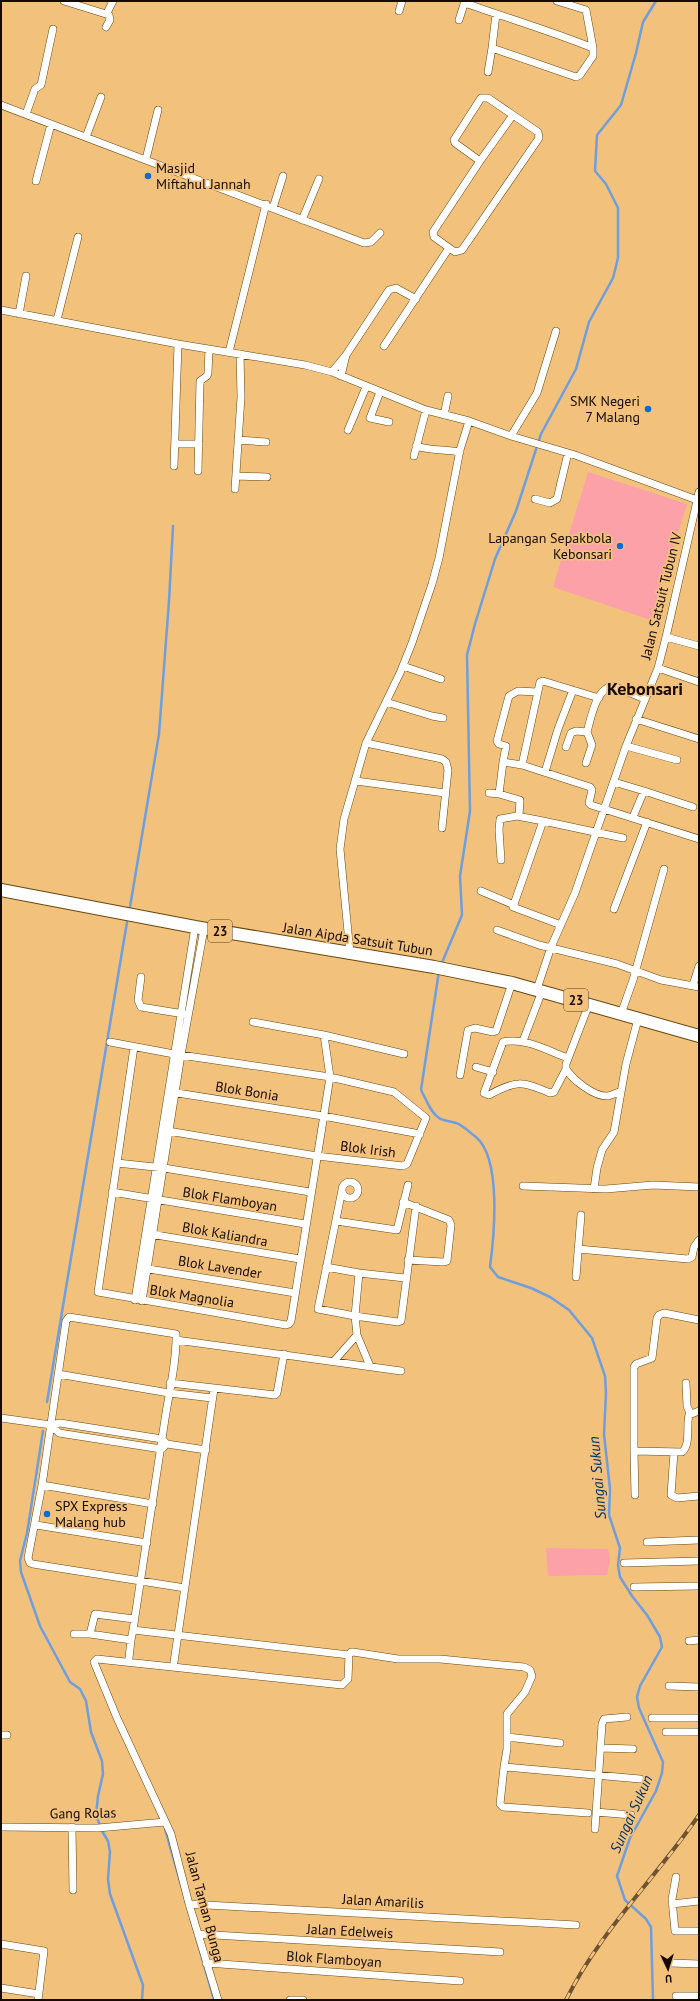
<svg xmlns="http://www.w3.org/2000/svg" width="700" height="2001" font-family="'PT Sans',sans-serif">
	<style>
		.green { fill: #fca1a7 }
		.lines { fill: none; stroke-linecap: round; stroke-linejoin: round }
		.stream { stroke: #6e9ede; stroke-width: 2.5 }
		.minor-casing { stroke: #67460c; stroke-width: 8 }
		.trunk-casing { stroke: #67460c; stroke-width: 14 }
		.minor { stroke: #fff; stroke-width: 7 }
		.trunk { stroke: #fff; stroke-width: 12 }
		.rail-casing { stroke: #6e5332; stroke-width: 4 }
		.rail { stroke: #f2c27d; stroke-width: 2.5; stroke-dasharray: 8; stroke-linecap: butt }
		.poi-dot { fill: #0c6cd5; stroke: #f2c27d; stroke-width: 1.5 }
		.labels { text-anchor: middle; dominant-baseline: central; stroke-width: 3.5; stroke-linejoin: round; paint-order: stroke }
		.shield { fill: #f2c27d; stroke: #584026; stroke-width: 1 }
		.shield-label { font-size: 13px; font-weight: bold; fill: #160900 }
		.poi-label { font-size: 14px; fill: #160900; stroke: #f2c27d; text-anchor: start }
		.street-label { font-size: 14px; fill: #160900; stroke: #f2c27d }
		.water-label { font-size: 15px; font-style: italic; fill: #00326b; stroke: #f2c27d }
		.district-label { font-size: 18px; font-weight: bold; fill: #160900; stroke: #f2c27d }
	</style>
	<rect width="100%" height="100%" fill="#f2c27d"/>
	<path class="green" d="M588 472 687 504 651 620 553 587Z
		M546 1548 608 1549 610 1559 607 1575 548 1576Z"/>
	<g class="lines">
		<path class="stream" d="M130 907 159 734 169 601 173 526
			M441 965 462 915 460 876 470 811 467 655 475 624 495 559 516 511 541 434 576 369 589 322 613 278 618 258V208L606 184 595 171 597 135 621 105 636 53 643 22 656 1
			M439 971 421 1090C426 1099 430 1112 439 1118 443 1121 451 1121 456 1123 463 1125 470 1133 476 1137 502 1159 494 1237 490 1267L498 1277 531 1288 550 1297 569 1310 592 1338 605 1376 606 1393 604 1434 610 1489 609 1515 620 1548 618 1565 620 1577 632 1596 647 1615 660 1637 662 1647 640 1686 637 1697 639 1708 663 1762 662 1773 656 1791 630 1838 617 1876 625 1900 646 1919 651 1927 653 2000
			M47 1402 127 922
			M43 1431 27 1533 20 1561 21 1572 40 1626 70 1682 80 1689 86 1701 91 1732 102 1761 103 1774 98 1796 96 1815 102 1831 108 1841 110 1852 108 1879 110 1894 143 1985 142 2000
			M165 1829 214 2000"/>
		<g class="minor-casing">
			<path id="minor" d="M64 1 109 15 110 20 106 27
				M557 1 586 10 593 48
				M465 3C507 18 551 31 593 48V56L580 75 576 77 492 48 496 14
				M399 11 402 1
				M107 13 113 1
				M459 20 465 1
				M488 72 492 48
				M1 105 364 243 371 242 380 233
				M26 114 35 89 41 85 53 29
				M513 115 538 132 539 138 462 250 455 252 434 237 433 232 480 161Z
				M86 137 101 97
				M146 159 158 110
				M480 161 455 143 454 140 481 98H488L513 115
				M36 181 51 124
				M273 208 283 176
				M302 220 319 179
				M1 310 178 344 305 365 332 372 426 410 469 421 511 436 575 455 697 500
				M19 314 26 276
				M57 320 78 237
				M384 346 449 248
				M229 352 266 204
				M332 372 346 355 389 290 396 288 416 299
				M341 376 346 355
				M380 392 370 418 389 422
				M444 415 448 396
				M348 430 366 387
				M511 436 537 393 556 331
				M238 440 266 442
				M175 444H199
				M416 446C430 451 445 449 460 452
				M414 456 426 410
				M174 466 178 344
				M198 471 200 381 207 376 208 373 209 349
				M236 476 267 477
				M235 489 241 397 240 354
				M535 499 550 503 557 499 568 453
				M666 637 699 646
				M403 666 441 679
				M658 668 699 682
				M537 692 518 691 509 696 497 741 499 744 506 746 503 762 522 765 590 787 592 790 589 803 591 805 699 839
				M386 702 432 716 443 718
				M636 719 699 739
				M366 743 442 759 446 762 448 770 442 828
				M626 746 677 760
				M566 747 571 733 576 731 587 732
				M586 763 592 745 587 732C591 718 596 688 613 686L645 699
				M522 765 540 682 543 681 599 698
				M545 772 558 729 573 690
				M356 781 445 793
				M614 782 644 791
				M489 793 499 794 503 762
				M499 794 520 800 519 816
				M633 817 644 791 693 807
				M501 860 499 830 500 819 517 816 543 821
				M481 891 514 905
				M614 909 647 822
				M561 925 513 907 543 821 623 838
				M497 930 539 945 617 964 661 980 699 987
				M350 953 340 849 344 819 366 743 400 673 412 643 432 584 439 558 460 450 469 421
				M141 977 138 1000 141 1007 184 1014
				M693 985 699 966
				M537 989 551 947 575 893 626 746 658 668 666 637 699 492
				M589 1004 566 1064V1069C573 1080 594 1097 608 1096 612 1095 616 1093 620 1092
				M621 1014 633 980 664 869
				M253 1022 324 1035 404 1054
				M523 1041 542 991
				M110 1042 174 1054 330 1077 394 1092 426 1118 407 1164 403 1166 317 1156 162 1130
				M134 1047 98 1292 286 1325 289 1324 291 1321 330 1077 324 1035
				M476 1067 493 1072
				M566 1069 554 1092 550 1093C522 1081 516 1080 489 1095L484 1093 503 1042C525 1037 548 1051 568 1058
				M460 1075 468 1030 475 1028 493 1032 496 1031 512 983
				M171 1092 323 1116 420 1134
				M117 1163 164 1168 310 1192
				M342 1190a8 8 0 1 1 16 0a8 8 0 1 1-16 0Z
				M523 1186 606 1189 653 1185 699 1187
				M594 1189 597 1168 602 1150 614 1132 626 1064 638 1019
				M112 1192 305 1224
				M403 1202 449 1220 451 1225 447 1261 443 1262 408 1260
				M336 1221 397 1230 408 1185
				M150 1234 300 1259
				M578 1249 688 1259 692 1257 694 1247 699 1240
				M326 1267 359 1273 405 1278
				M143 1268 295 1293
				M359 1273 355 1316 398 1322 401 1321 416 1206
				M576 1277 581 1215
				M135 1300 195 927
				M142 1301 181 1055 204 929
				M357 1335 370 1366
				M176 1340 401 1371
				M334 1361 357 1335 355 1316 318 1309 342 1190
				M58 1374 169 1393 212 1398
				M170 1383 275 1395 277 1393 284 1354
				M686 1383 687 1406 690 1413
				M1 1418 51 1425 60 1423 162 1439 167 1444 206 1450
				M51 1425 59 1433 161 1449 164 1447
				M634 1451V1367L636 1364 652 1358 657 1318 659 1315 664 1313 699 1320
				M674 1452 671 1495 677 1498 699 1496
				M42 1485 153 1504
				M635 1495 634 1451 682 1452C691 1445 686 1425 689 1415L699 1411
				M36 1525 147 1543
				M647 1542 699 1540
				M624 1563 699 1561
				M634 1587 699 1586
				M133 1630C144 1559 155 1489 165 1419 169 1392 177 1361 176 1334L69 1317 66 1321 42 1485 28 1558 30 1563 33 1564 185 1588
				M74 1634H90L131 1640 133 1630 349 1655 351 1652H353L398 1659H440L524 1667 530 1670 532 1676 525 1692 507 1714V1749L504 1767 640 1779
				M90 1634 95 1614 134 1619
				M689 1641 699 1640
				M129 1658 131 1640
				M174 1662 214 1389
				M669 1686 699 1687
				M652 1718H699
				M666 1732H699
				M1 1735H7
				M507 1737 560 1743
				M601 1748 633 1749
				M504 1767 500 1804 503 1807 588 1813
				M596 1812 631 1815
				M1 1827 98 1828 165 1822
				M72 1827 73 1890
				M595 1829 602 1724 604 1719 627 1717
				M676 1877 672 1899 675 1931H699
				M189 1904 576 1925
				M672 1904 699 1901
				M198 1934 500 1952
				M1 1944 44 1951 38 2000
				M206 1963 460 1981
				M671 1963 699 1964
				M1 1988 39 1994
				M676 1996H699
				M218 2000 189 1904 171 1834 117 1718 94 1662 97 1659 342 1685 348 1679 349 1655
				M290 2000H303"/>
		</g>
		<g class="trunk-casing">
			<path id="trunk" d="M1 890 195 927 434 967 512 983 699 1036"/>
		</g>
		<use href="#minor" class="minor"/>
		<use href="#trunk" class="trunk"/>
		<g class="rail-casing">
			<path id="rail" d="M566 2000C600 1931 656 1878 699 1815"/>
		</g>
		<use href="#rail" class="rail"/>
	</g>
	<g class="poi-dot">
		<circle cx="148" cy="176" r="4"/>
		<circle cx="648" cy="409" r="4"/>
		<circle cx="620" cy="546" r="4"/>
		<circle cx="47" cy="1514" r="4"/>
	</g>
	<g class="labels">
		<g class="shield">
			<rect x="208" y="920" width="24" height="22" rx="3"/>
			<rect x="564" y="989" width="24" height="22" rx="3"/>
		</g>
		<g class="shield-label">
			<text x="220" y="931">23</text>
			<text x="576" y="1000">23</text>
		</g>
		<g class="poi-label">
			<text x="156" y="168">Masjid<tspan x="156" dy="16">Miftahul Jannah</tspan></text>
			<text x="640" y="401" text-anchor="end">SMK Negeri<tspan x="640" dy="16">7 Malang</tspan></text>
			<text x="612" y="538" text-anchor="end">Lapangan Sepakbola<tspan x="612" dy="16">Kebonsari</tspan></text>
			<text x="55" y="1506">SPX Express<tspan x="55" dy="16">Malang hub</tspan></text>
		</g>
		<g class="street-label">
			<text transform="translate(661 596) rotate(-76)">Jalan Satsuit Tubun IV</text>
			<text transform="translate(358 939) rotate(9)">Jalan Aipda Satsuit Tubun</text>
			<text transform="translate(247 1091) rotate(9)">Blok Bonia</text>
			<text transform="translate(368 1149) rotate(7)">Blok Irish</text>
			<text transform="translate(230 1199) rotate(9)">Blok Flamboyan</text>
			<text transform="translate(225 1234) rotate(10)">Blok Kaliandra</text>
			<text transform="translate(220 1267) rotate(9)">Blok Lavender</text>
			<text transform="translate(192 1296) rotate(9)">Blok Magnolia</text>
			<text transform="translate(83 1813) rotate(-1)">Gang Rolas</text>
			<text transform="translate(383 1901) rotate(3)">Jalan Amarilis</text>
			<text transform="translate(205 1907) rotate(75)">Jalan Taman Bunga</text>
			<text transform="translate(350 1931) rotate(3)">Jalan Edelweis</text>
			<text transform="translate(334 1959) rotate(4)">Blok Flamboyan</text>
		</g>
		<g class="water-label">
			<text transform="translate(597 1478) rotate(-95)">Sungai Sukun</text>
			<text transform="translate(631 1814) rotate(-66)">Sungai Sukun</text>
		</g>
		<g class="district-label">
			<text x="645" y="688">Kebonsari</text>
		</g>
	</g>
	<rect width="700" height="2001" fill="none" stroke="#160900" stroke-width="4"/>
	<g transform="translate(668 1969) rotate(176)" stroke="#f2c27d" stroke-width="3" paint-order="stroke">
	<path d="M0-3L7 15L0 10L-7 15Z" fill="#160900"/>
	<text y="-6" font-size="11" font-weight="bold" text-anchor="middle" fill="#160900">U</text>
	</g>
</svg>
